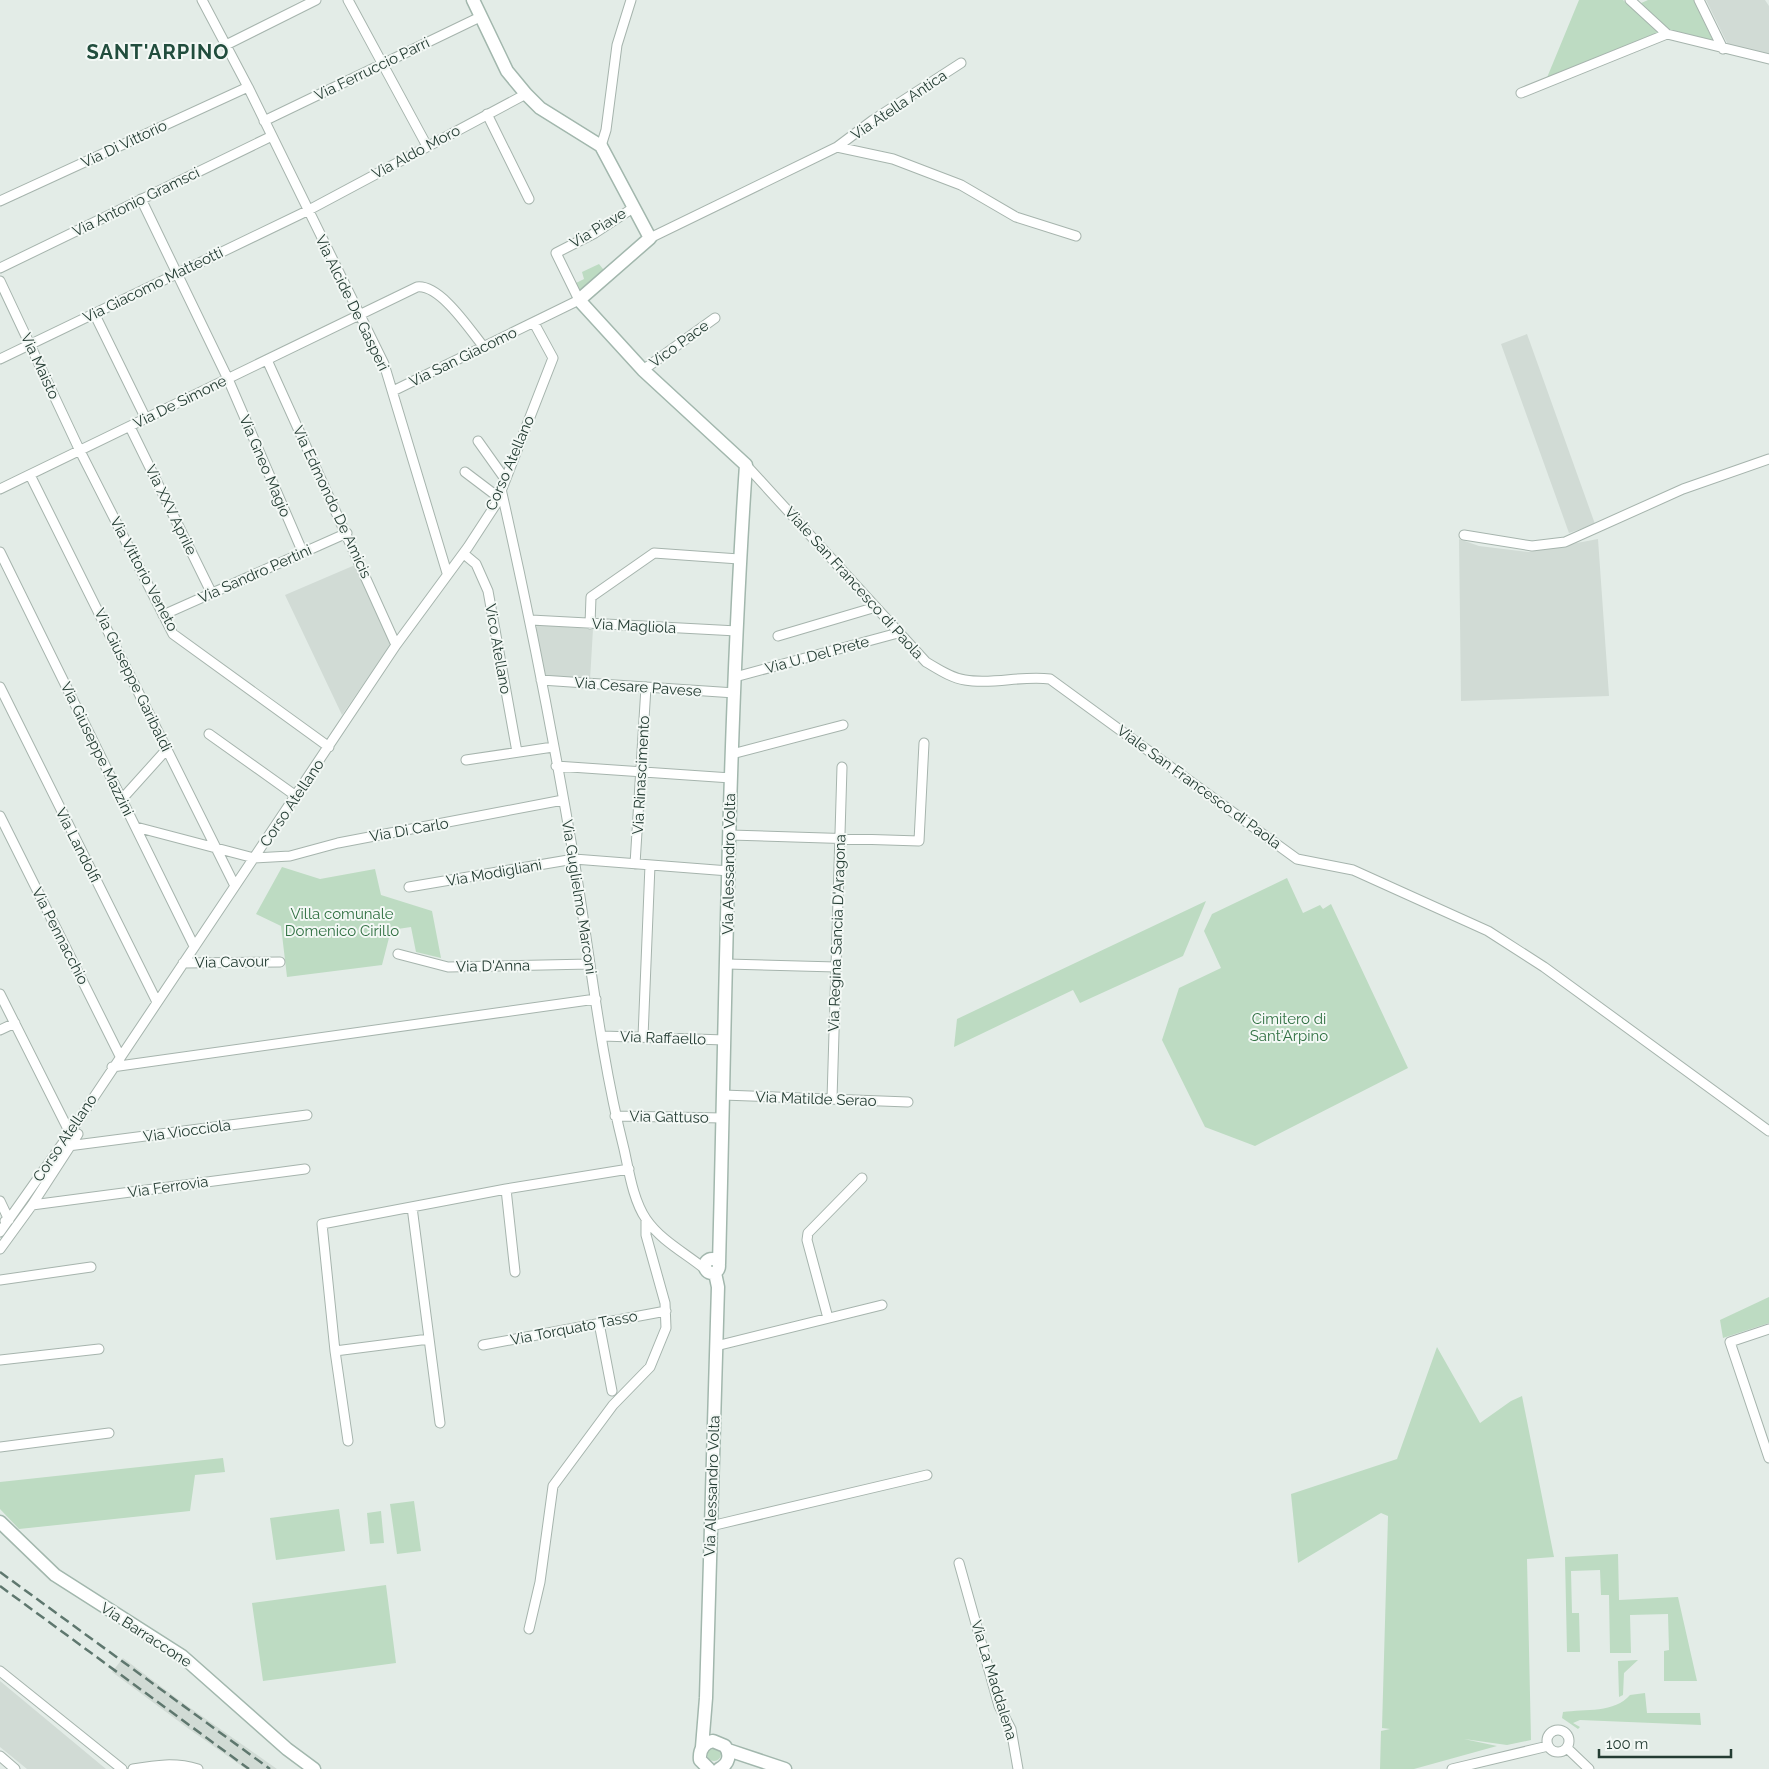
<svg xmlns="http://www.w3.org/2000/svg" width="1769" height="1769" viewBox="0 0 1769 1769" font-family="Raleway,sans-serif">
  <rect width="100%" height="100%" fill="#e3ece7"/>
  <path fill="#d1dbd5" d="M 1706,0 L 1765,0 L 1769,6 L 1769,56 L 1729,47 Z
    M 1527,334 L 1595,524 L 1569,533 L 1501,344 Z
    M 1459,539 L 1479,546 L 1529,552 L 1598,539 L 1609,696 L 1461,701 Z
    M 355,565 L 391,644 L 342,715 L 285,595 Z
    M 539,625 L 593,629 L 590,680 L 545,677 L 536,627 Z
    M 123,1658 L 179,1700 L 277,1769 L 246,1769 L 189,1729 L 112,1672 Z
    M 0,1681 L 106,1769 L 27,1769 L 0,1747 Z"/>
  <path fill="#bddbc2" d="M 1579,0 L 1623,0 L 1659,31 L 1654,37 L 1578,65 L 1546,80 Z
    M 1648,0 L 1694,0 L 1714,43 L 1674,34 L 1639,4 Z
    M 599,264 L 607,274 L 581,297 L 574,284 L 584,279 L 582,272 Z
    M 282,867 L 320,879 L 375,869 L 381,895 L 432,911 L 441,958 L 416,952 L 411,927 L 391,930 L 382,965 L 287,977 L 281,926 L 256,914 Z
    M 1287,878 L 1303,913 L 1320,905 L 1323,909 L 1331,904 L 1408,1068 L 1255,1146 L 1205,1127 L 1162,1040 L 1179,988 L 1221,968 L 1204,931 L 1212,914 Z
    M 1206,901 L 1183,956 L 1080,1003 L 1073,990 L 954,1047 L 957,1019 Z
    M 1769,1297 L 1769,1323 L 1723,1338 L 1720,1320 Z
    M 1437,1347 L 1480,1423 L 1511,1401 L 1522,1396 L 1554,1557 L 1527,1559 L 1531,1740 L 1507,1745 L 1464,1739 L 1497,1746 L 1414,1769 L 1380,1769 L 1381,1731 L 1390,1729 L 1382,1728 L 1388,1516 L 1381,1513 L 1298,1563 L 1291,1494 L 1397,1459 Z
    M 223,1458 L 225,1472 L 195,1475 L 190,1511 L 19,1529 L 0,1509 L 0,1482 Z
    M 414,1501 L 421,1551 L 397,1554 L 390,1504 Z
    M 339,1509 L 345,1551 L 276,1560 L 270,1518 Z
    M 381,1511 L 384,1543 L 370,1544 L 367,1513 Z
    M 1618,1554 L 1619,1600 L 1678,1597 L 1697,1681 L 1664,1681 L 1664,1651 L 1669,1650 L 1668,1614 L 1630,1615 L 1631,1653 L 1610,1653 L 1609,1595 L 1601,1595 L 1600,1570 L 1571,1571 L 1572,1613 L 1579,1613 L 1580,1652 L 1567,1652 L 1565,1557 Z
    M 386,1585 L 396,1663 L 263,1681 L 252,1603 Z
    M 1638,1660 L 1624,1673 L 1623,1695 L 1619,1697 L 1618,1661 Z
    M 1645,1693 L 1647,1713 L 1700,1713 L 1701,1725 L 1580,1720 L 1573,1723 L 1580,1727 L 1578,1729 L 1562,1718 L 1563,1712 C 1585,1709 1615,1713 1630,1695 Z
    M707 1754a7 7 0 1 1 14 0a7 7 0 1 1-14 0Z"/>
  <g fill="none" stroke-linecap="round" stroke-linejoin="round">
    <defs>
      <path id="street" d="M 202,0 L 248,87 L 384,364 L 447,573
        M 348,0 L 427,146
        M 1630,0 L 1667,34
        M 1699,0 L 1723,49
        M 226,45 L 316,0
        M 1521,93 L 1667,34 L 1769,59
        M 487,114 L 529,199
        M 264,121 L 480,17
        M 601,146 L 606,130 L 617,45 L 631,0
        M 837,147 L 893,159 L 961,185 L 1016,217 L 1076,236
        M 141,199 L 228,379 L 303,553
        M 0,201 L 248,87
        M 650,238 L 837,147 L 873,120 L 961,63
        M 0,268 L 272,136
        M 0,281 L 80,451 L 173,634 L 329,747
        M 94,313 L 146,419
        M 0,359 L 307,211 L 526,94
        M 267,360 L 396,645
        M 643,370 L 715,318
        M 393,391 L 579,300 L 556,253 L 595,233 L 633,208
        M 130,427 L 212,594
        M 478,441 L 505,479
        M 746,465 L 926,662 C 938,669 951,678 965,680 C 993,685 1022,675 1050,679 L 1297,859 L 1353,870 L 1488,931 L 1544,967 L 1769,1131
        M 465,472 L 498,497
        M 30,475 L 235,886
        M 0,489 L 417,287 C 440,284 470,330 483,346
        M 501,489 C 529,612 553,735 574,859 C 590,955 600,1054 624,1149 C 629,1171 633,1200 646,1219 C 661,1241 687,1254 706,1270
        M 1464,535 L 1532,546 L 1565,542 L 1683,489 L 1769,459
        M 0,552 L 194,946
        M 464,554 L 476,564 L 488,591 L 517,752
        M 163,615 L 347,533
        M 531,620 L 737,631
        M 590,624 L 591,597 L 654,553 L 739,559
        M 778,636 L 876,607
        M 735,677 L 898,633
        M 541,680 L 735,693
        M 0,687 L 157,1002
        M 209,734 L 296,796
        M 732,754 L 843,725
        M 466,760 L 553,747
        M 556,766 L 731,778
        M 122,799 L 167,749
        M 0,816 L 120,1056
        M 136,827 L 254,858 L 290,856 L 338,843 L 563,800
        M 730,835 L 919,841 L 924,743
        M 635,864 L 646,687
        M 409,887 L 574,859 L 729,871
        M 398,954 L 448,967 L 590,964
        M 183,963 L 280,962
        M 727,964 L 836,967
        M 0,994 L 70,1133 L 78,1134 L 32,1205 L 0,1249
        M 0,1030 L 15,1023
        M 602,1036 L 725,1040
        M 643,1037 L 650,865
        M 112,1067 L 596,999
        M 723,1095 L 908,1102
        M 832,1099 L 842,767
        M 615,1116 L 723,1118
        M 68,1146 L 307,1115
        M 506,1189 L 515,1272
        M 0,1201 L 9,1220 L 5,1221
        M 32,1205 L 305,1169
        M 412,1207 L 440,1423
        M 0,1232 L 70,1133 L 396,645 L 468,547 L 496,504 L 553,358 L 534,323
        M 0,1280 L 91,1267
        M 828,1318 L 807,1240 L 808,1233 L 862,1178
        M 599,1323 L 612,1391
        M 1769,1329 L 1730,1342 L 1769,1458
        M 483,1345 L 666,1311
        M 716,1346 L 882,1305
        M 335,1351 L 429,1339
        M 0,1360 L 99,1349
        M 348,1441 L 335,1351 L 322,1224 L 506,1189 L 629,1169
        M 0,1447 L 109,1433
        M 711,1526 L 927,1475
        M 959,1563 L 999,1706 L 1011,1729 L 1018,1769
        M 529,1629 L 540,1582 L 553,1486 L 613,1405 L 650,1367 L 666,1328 L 665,1303 L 646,1235 L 646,1219
        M 0,1671 L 122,1769
        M1547 1741a11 11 0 1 1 22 0a11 11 0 1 1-22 0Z
        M 1567,1748 L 1589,1769
        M 0,1756 L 15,1769
        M 133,1769 C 156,1765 175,1762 198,1769
        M 1452,1769 L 1548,1746"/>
      <path id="secondary" d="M 473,0 L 507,71 L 526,94 L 540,108 L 601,146 L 650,238 L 579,300 L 643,370 L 746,465 C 728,730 726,997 719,1264
        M705 1266a7 7 0 1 1 14 0a7 7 0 1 1-14 0Z
        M 0,1522 L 55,1575 L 182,1656 L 287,1749 L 314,1769
        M 702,1747 L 706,1698 L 718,1287 L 715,1273
        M 728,1750 L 785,1769
        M 709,1769 L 700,1760 C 699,1750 703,1743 713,1741 L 725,1746 C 731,1755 729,1764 719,1769"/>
    </defs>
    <use href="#street" stroke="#a6b4ad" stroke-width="11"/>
    <use href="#secondary" stroke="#a2b7ad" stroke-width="15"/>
    <use href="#street" stroke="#fff" stroke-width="9"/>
    <use href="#secondary" stroke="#fff" stroke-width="12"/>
    <path stroke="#5e776e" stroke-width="2.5" stroke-dasharray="10 5" stroke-linecap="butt" d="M 0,1572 L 270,1769
      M 0,1586 L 249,1769"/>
  </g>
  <g text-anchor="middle" stroke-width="4" stroke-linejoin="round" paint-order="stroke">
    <g font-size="15" fill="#243c33" stroke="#f3f8f5">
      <text transform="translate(372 69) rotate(-26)" y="5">Via Ferruccio Parri</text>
      <text transform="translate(899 105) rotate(-34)" y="5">Via Atella Antica</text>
      <text transform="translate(124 144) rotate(-25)" y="5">Via Di Vittorio</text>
      <text transform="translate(416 152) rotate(-28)" y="5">Via Aldo Moro</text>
      <text transform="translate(136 202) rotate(-26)" y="5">Via Antonio Gramsci</text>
      <text transform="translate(598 228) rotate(-31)" y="5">Via Piave</text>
      <text transform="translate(153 285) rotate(-26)" y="5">Via Giacomo Matteotti</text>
      <text transform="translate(352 303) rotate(64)" y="5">Via Alcide De Gasperi</text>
      <text transform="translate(679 344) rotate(-36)" y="5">Vico Pace</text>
      <text transform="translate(463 357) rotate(-26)" y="5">Via San Giacomo</text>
      <text transform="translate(40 366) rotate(65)" y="5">Via Maisto</text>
      <text transform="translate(180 402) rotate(-26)" y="5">Via De Simone</text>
      <text transform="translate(510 463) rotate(-67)" y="5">Corso Atellano</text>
      <text transform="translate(265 466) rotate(67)" y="5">Via Gneo Magio</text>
      <text transform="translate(332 502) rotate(65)" y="5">Via Edmondo De Amicis</text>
      <text transform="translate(171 510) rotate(64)" y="5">Via XXV Aprile</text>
      <text transform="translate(144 574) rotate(62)" y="5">Via Vittorio Veneto</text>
      <text transform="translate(255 574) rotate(-24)" y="5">Via Sandro Pertini</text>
      <text transform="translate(854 583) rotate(48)" y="5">Viale San Francesco di Paola</text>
      <text transform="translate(634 626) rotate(3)" y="5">Via Magliola</text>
      <text transform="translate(498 649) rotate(80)" y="5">Vico Atellano</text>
      <text transform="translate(817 655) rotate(-15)" y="5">Via U. Del Prete</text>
      <text transform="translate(133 680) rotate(64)" y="5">Via Giuseppe Garibaldi</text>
      <text transform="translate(638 687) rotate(4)" y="5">Via Cesare Pavese</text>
      <text transform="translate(97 749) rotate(64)" y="5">Via Giuseppe Mazzini</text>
      <text transform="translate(641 775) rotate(-87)" y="5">Via Rinascimento</text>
      <text transform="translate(1199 787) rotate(36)" y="5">Viale San Francesco di Paola</text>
      <text transform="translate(292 803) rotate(-56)" y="5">Corso Atellano</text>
      <text transform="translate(409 830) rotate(-10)" y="5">Via Di Carlo</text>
      <text transform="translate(78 845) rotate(63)" y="5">Via Landolfi</text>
      <text transform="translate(729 864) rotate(-89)" y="5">Via Alessandro Volta</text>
      <text transform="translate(494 873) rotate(-10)" y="5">Via Modigliani</text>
      <text transform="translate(579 897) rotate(81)" y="5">Via Guglielmo Marconi</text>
      <text transform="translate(837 933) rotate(-88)" y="5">Via Regina Sancia D'Aragona</text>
      <text transform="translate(60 936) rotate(63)" y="5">Via Pennacchio</text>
      <text transform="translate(232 962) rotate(-1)" y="5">Via Cavour</text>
      <text transform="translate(493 966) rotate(-1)" y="5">Via D'Anna</text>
      <text transform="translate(663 1038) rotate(2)" y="5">Via Raffaello</text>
      <text transform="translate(816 1099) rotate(2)" y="5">Via Matilde Serao</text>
      <text transform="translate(669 1117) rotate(1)" y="5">Via Gattuso</text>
      <text transform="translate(187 1131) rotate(-8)" y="5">Via Viocciola</text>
      <text transform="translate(65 1138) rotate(-56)" y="5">Corso Atellano</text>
      <text transform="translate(168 1187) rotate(-8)" y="5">Via Ferrovia</text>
      <text transform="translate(574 1328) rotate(-11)" y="5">Via Torquato Tasso</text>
      <text transform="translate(712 1486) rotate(-88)" y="5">Via Alessandro Volta</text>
      <text transform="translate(146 1635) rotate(33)" y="5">Via Barraccone</text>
      <text transform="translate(994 1680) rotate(73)" y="5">Via La Maddalena</text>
    </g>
    <g font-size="15" fill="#307042" stroke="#f3f8f5">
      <text x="342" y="919">Villa comunale<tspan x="342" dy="17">Domenico Cirillo</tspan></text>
      <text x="1289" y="1024">Cimitero di<tspan x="1289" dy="17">Sant'Arpino</tspan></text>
    </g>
    <g font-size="20" font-weight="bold" letter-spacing="1" fill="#214d3d" stroke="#f3f8f5">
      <text x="158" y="59">SANT'ARPINO</text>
    </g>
  </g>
  <path d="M1599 1749v8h132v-8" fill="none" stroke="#243c33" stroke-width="2.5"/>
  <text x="1606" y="1749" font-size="15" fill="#243c33" stroke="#f3f8f5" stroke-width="4" paint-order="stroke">100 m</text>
</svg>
